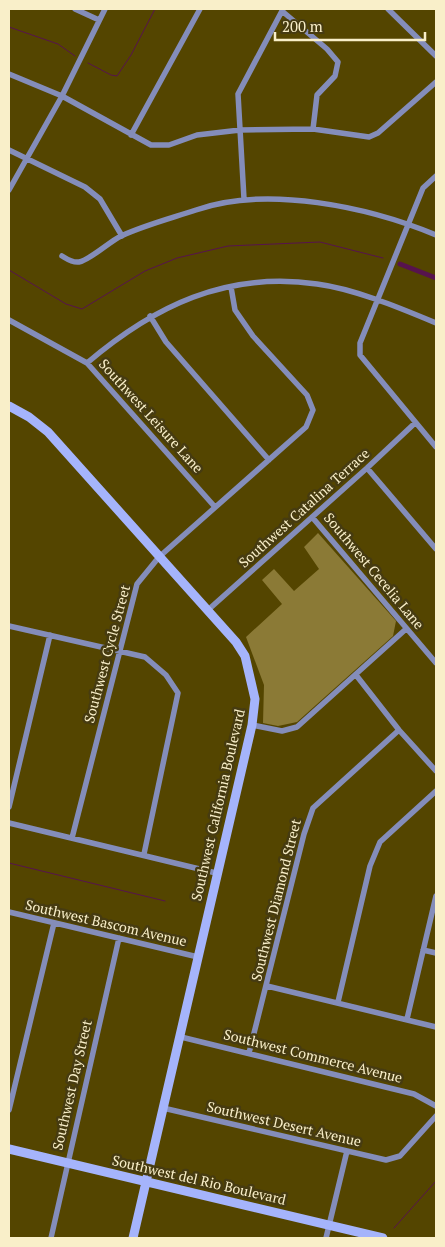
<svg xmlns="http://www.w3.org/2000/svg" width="445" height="1247" viewBox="0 0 445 1247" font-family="'PT Serif',serif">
  <rect width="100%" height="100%" fill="#544500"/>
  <path fill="#8b7a36" d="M 318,533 L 396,621 L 393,636 L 297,722 L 278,726 L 263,723 L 264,685 L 246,637 L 282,604 L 262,580 L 274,569 L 294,591 L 319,569 L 304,547 Z"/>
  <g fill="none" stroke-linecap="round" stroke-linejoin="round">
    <path stroke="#57134d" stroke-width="1" d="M 9,27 L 58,44 L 75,56
      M 88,63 L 111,75 L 117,76 L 131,55 L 155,9
      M 9,270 L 66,304 L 82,309 L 145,271 L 177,258 L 228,246 L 320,242 L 383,258
      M 9,863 L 165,901
      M 394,1228 L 436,1181"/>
    <path stroke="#57134d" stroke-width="5" d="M 400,264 L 436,278"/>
    <path stroke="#848dba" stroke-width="5.5" d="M 75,9 L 99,20
      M 388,9 L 436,56
      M 282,11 L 327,49 L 338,62 L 335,76 L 317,95 L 313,129
      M 9,74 L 62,96 L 151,145 L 169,145 L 197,135 L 240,130 L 313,129 L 369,137 L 378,133 L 436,82
      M 131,135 L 200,9
      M 9,150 L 85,187 L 100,199 L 122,236
      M 436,176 L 423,188 L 360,343 L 360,355 L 436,447
      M 9,190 L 62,96 L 105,9
      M 244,199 L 238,94 L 283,9
      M 62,256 C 67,259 72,263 79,262 C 90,260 109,242 121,236 C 145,225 172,218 196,210 C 267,185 369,207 436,235
      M 150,316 L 166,342 L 269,460
      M 9,320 L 87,363 L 215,507
      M 87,363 C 154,306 226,271 317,284 C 355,289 400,308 436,323
      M 367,468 L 436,549
      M 312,517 L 436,663
      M 208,610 L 367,468 L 415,423
      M 9,626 L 145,657 L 166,675 L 178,693 L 144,854
      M 356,675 L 399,730 L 436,771
      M 252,725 L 282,731 L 297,727 L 406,629
      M 9,807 L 50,635
      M 9,823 L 216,873
      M 72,838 L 137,584 L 159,557 L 306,427 L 313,410 L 307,395 L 253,336 L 235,310 L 231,287
      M 9,912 L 198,957
      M 423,950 L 436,953
      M 267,986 L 436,1027
      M 338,1002 L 370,866 L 380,842 L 436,791
      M 407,1019 L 436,896
      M 181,1037 L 414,1094 L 436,1106
      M 249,1053 L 304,834 L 313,808 L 399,730
      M 163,1108 L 386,1160 L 400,1156 L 436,1116
      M 9,1110 L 54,923
      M 51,1238 L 119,938
      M 326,1238 L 347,1151"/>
    <path stroke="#a5b4fb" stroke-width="9" d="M 9,406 L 29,417 L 48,432 L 236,642 L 245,656 L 255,699 L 252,725 L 133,1238
      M 9,1149 L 383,1238"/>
  </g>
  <g text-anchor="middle" stroke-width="5" stroke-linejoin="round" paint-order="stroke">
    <g font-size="14" fill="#f9efc9" stroke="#463b11">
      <text transform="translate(151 416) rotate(48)" y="5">Southwest Leisure Lane</text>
      <text transform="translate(304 508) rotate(-42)" y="5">Southwest Catalina Terrace</text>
      <text transform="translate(374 571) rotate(50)" y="5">Southwest Cecelia Lane</text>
      <text transform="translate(107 654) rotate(-75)" y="5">Southwest Cycle Street</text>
      <text transform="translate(218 805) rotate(-77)" y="5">Southwest California Boulevard</text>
      <text transform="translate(276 900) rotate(-76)" y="5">Southwest Diamond Street</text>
      <text transform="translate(106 923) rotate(13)" y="5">Southwest Bascom Avenue</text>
      <text transform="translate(313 1056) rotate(14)" y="5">Southwest Commerce Avenue</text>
      <text transform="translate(72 1085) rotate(-77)" y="5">Southwest Day Street</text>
      <text transform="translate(284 1124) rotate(13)" y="5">Southwest Desert Avenue</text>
      <text transform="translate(199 1180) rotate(13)" y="5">Southwest del Rio Boulevard</text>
    </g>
  </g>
  <rect width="445" height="1247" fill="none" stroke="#f9efc9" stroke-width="20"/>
  <path d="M275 32v8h150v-8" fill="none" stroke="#f9efc9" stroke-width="2.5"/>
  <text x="282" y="32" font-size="15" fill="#f9efc9" stroke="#463b11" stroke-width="4" paint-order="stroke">200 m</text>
</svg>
